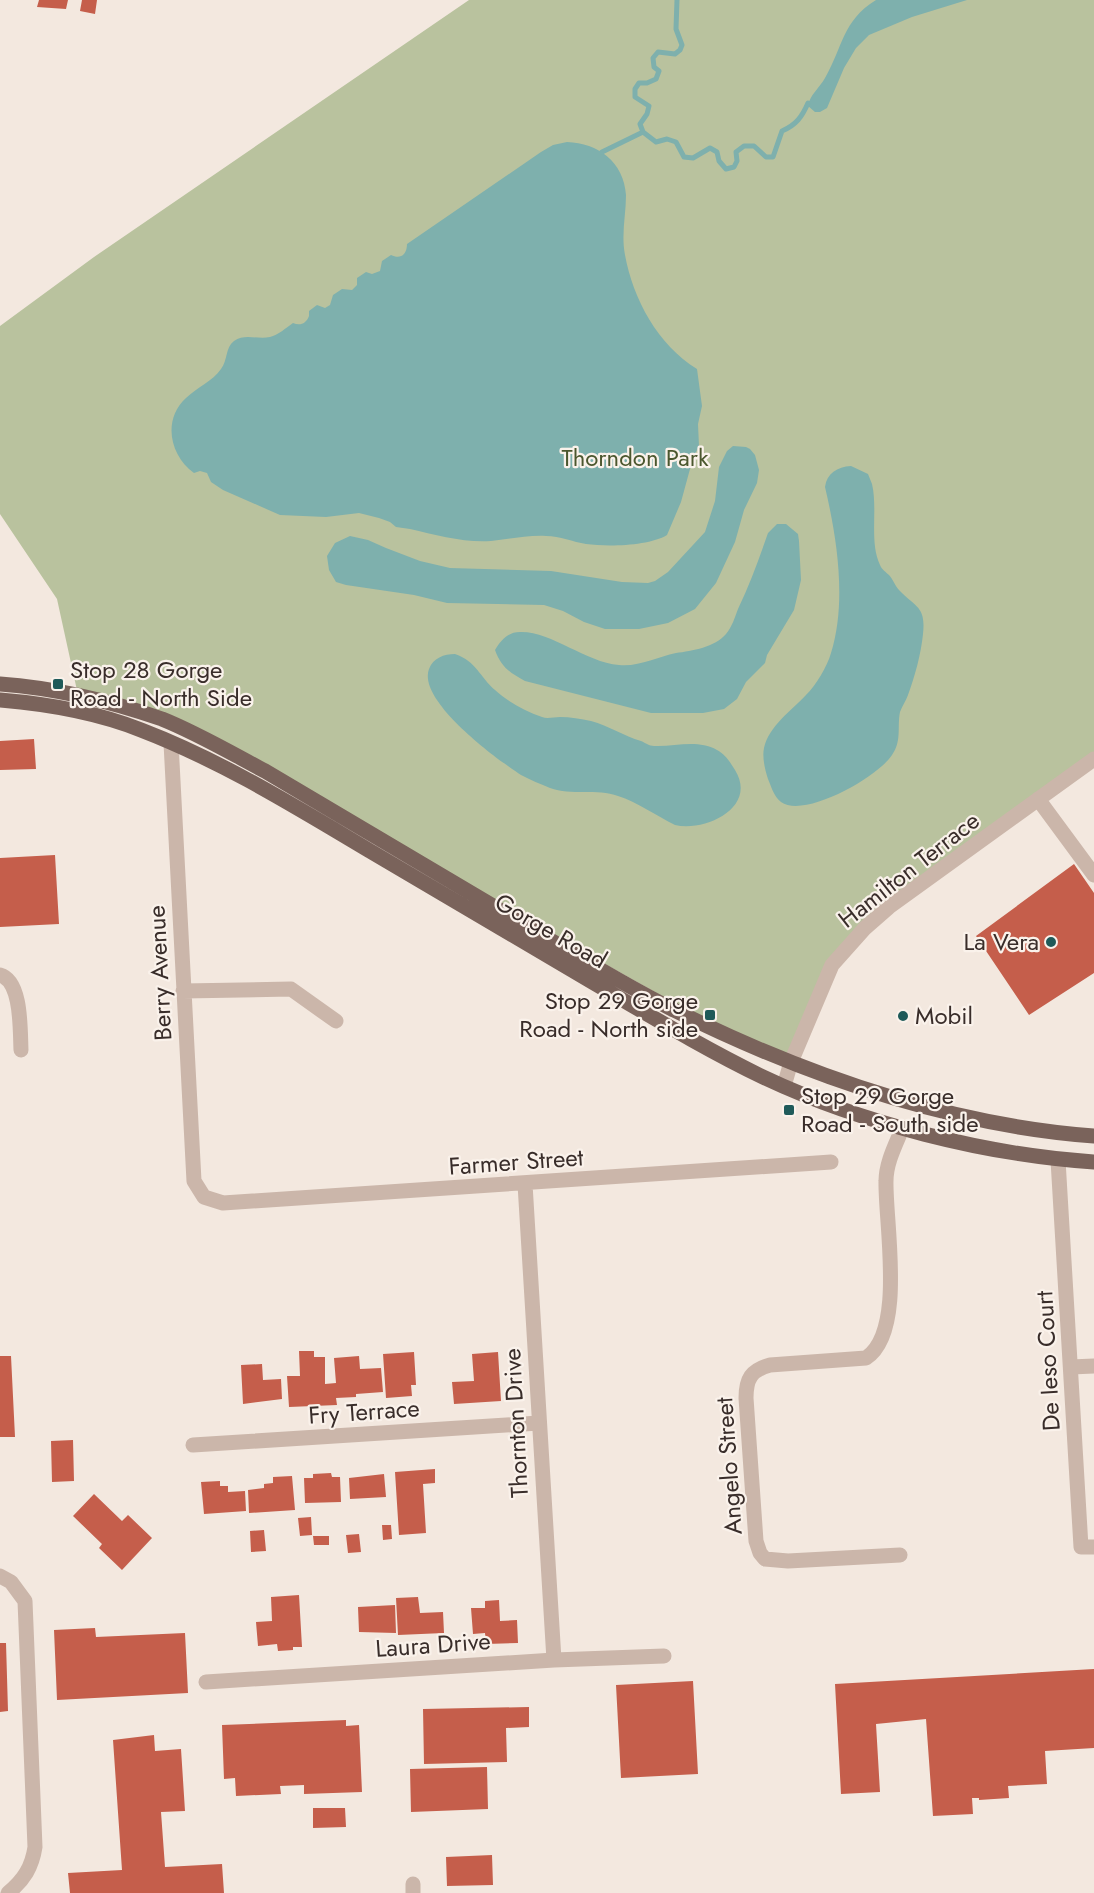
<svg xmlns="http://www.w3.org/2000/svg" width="1094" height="1893" viewBox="0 0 1094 1893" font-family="Jost,sans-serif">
  <rect width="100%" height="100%" fill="#f3e8df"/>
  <path fill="#b9c29e" d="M 469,0 L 1094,0 L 1094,759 L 850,944 L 791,1062 L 747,1044 L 217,745 L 78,695 L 57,599 L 0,514 L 0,326 L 94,257 Z"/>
  <path fill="#7eb0ad" d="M 876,0 L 967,0 L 912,17 L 869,35 L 856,48 L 844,68 L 827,108 L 820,112 L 815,112 L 808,106 C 809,96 820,87 825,78 C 843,47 842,21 876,0 Z
    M 567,142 C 598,143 624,162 626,195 C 626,215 621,234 625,255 C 633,299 658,345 697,369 L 702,406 L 698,424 L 699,446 L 693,458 L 681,502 L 667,535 C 649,546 608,547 586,544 C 573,542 560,536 546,536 C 528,535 510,539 491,541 C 465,543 436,535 410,529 L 396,527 L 390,522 L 379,518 L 359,513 L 326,517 L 280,515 L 223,490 L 211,482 L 207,473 L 200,471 L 194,473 C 170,456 162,420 186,398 C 196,388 213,381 221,369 C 228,360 225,348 234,341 C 245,333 258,340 270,337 C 278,335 286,328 293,323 C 300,326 306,324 309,316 L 309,311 L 317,305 L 325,308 L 330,305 L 333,295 L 342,289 L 352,290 L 357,285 L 357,278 L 366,272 L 372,274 L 380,271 L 382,261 L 391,255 C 401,260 407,254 407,244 L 541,152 L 553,145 Z
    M 733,446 L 746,447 L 750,449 L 755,455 L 759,470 L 757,483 L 744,510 L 735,542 L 716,583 L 695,609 L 668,623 L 639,629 L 605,629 L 584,622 L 563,611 L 544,605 L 447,603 L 414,595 L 346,585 L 336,582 L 329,570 L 327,556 L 335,543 L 350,536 L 368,540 L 386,548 L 420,561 L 450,568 L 551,571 L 622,582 L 648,583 L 655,581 L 668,572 L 705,532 L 715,501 L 719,467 L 727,451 Z
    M 851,466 L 868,474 L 872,484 C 878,509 869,542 880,565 C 882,570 886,572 889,575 C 893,579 895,586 899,590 C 916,608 926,606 923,634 C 921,654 915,676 908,695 C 906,701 902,706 900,712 C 897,727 902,741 892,755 C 879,776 805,819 781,802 C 774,797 771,786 768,779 C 765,770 762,757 764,748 C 769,726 791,711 806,695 C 816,685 827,667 831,653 C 847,602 837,538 825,487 C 827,473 837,467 851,466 Z
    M 777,524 L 786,524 L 798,534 L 799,541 L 801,580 L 794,610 L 767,655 L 765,663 L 746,682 L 737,699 L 724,709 L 703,713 L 651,713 L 525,681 C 510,673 501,667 495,650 C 501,640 508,632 520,632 C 551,631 585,662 619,665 C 639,667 657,657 676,653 C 692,651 715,647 726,634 C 732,627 735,617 738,609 C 750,584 759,559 768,533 Z
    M 455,654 C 477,662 479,676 495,690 C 508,702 525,711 542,717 C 547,719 554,717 560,717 C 570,717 581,719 591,721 C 609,726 624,736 641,741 C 646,743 649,746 654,746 C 675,747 697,739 717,750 C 725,754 730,762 735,770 C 758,807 706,832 675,825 C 657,816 637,802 618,796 C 597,788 571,796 550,788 C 541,784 530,780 521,775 C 498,760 417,701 429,669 C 433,658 444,654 455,654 Z"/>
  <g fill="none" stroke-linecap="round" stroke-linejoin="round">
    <path stroke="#7eb0ad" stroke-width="5" d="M 643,132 L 640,124 L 647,114 L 649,106 L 635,97 L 635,89 L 639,83 L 647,83 L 656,79 L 659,71 L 654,67 L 653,58 L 658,52 L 675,54 L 680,50 L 682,45 L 676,29 L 677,0
      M 602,152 L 643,132 L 656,142 L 667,139 L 676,142 L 684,157 L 693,158 L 710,148 L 717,152 L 719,161 L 726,169 L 734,167 L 737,161 L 736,152 L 744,146 L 754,146 L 766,157 L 773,157 L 782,131 C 796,125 802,117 808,103"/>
  </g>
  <path fill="#c55e4b" d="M 39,0 L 68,0 L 66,9 L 37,7 Z
    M 82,0 L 97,0 L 95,14 L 80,11 Z
    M 34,739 L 36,769 L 0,770 L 0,741 Z
    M 55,855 L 59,924 L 0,927 L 0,858 Z
    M 1074,864 L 1094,893 L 1094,973 L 1029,1015 L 976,936 Z
    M 299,1351 L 314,1351 L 314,1357 L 325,1357 L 325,1384 L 336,1383 L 334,1358 L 359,1356 L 360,1369 L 381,1368 L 383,1392 L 356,1394 L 356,1397 L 336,1398 L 337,1405 L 289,1407 L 287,1376 L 300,1376 Z
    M 414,1352 L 416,1385 L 411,1385 L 412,1396 L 386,1398 L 383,1354 Z
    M 498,1352 L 501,1401 L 454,1404 L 452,1382 L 474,1381 L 472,1354 Z
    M 0,1356 L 11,1356 L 15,1437 L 0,1437 Z
    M 262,1364 L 263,1380 L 281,1379 L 282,1399 L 243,1404 L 241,1365 Z
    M 73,1440 L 74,1481 L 52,1482 L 51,1441 Z
    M 435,1469 L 435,1483 L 423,1484 L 426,1533 L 399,1535 L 395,1472 Z
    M 331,1473 L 332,1477 L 340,1477 L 341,1502 L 305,1503 L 304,1478 L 313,1478 L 313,1474 Z
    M 384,1474 L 386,1497 L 350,1499 L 349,1478 Z
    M 292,1476 L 295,1510 L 249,1513 L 248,1490 L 264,1488 L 264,1484 L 273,1483 L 273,1477 Z
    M 220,1481 L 220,1486 L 228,1486 L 228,1492 L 245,1491 L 246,1511 L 204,1514 L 201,1482 Z
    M 94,1494 L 122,1521 L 128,1515 L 152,1538 L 122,1570 L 99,1548 L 102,1544 L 73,1516 Z
    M 311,1517 L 312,1535 L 300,1536 L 298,1518 Z
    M 382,1525 L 391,1525 L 392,1539 L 383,1540 Z
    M 264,1530 L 266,1551 L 251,1552 L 250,1531 Z
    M 359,1534 L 361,1552 L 348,1553 L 346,1535 Z
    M 313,1536 L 329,1536 L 329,1545 L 314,1545 Z
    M 299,1595 L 302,1647 L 293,1647 L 293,1650 L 278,1651 L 277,1644 L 258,1646 L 256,1622 L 272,1621 L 271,1597 Z
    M 418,1597 L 420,1613 L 443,1612 L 444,1633 L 398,1635 L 396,1598 Z
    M 499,1600 L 500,1621 L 517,1620 L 518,1643 L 486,1644 L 485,1633 L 473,1634 L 471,1608 L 485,1608 L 485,1601 Z
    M 395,1605 L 396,1633 L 359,1632 L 358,1607 Z
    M 95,1628 L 96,1637 L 185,1633 L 188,1693 L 57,1700 L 54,1630 Z
    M 0,1643 L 6,1643 L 8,1711 L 0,1712 Z
    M 1094,1669 L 1094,1748 L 1045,1751 L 1047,1784 L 1008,1786 L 1009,1798 L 979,1800 L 979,1798 L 972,1798 L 973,1814 L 933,1816 L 926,1719 L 876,1724 L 880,1792 L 841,1794 L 835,1684 Z
    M 693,1681 L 698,1774 L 621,1778 L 616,1685 Z
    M 529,1707 L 529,1727 L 506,1728 L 507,1762 L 424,1764 L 423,1709 Z
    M 346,1720 L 346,1726 L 359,1725 L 362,1792 L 304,1794 L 304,1785 L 280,1786 L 281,1794 L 236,1796 L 235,1778 L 224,1779 L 222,1725 Z
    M 154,1735 L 155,1751 L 181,1749 L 185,1811 L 161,1812 L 165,1867 L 222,1864 L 224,1893 L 70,1893 L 68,1873 L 122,1870 L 113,1740 Z
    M 487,1767 L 488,1809 L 411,1812 L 410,1769 Z
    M 313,1808 L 345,1808 L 346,1827 L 313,1828 Z
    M 492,1855 L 493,1885 L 447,1886 L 446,1857 Z"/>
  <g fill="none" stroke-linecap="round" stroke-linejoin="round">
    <path stroke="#cbb6aa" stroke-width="15" d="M 171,743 L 194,1181 L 204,1197 L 223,1203 L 831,1162
      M 1038,799 L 1094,875
      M 0,975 C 22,981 20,1030 21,1050
      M 183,991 L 291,989 L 336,1021
      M 784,1086 L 791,1062 L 832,965 L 865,928 L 889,907 L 1094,759
      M 1058,1160 L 1081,1547 L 1094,1547
      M 525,1184 L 554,1660
      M 1071,1367 L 1094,1366
      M 193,1445 L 539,1423
      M 900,1555 L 788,1561 L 765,1559 L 760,1553 L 756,1541 L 746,1398 C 746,1379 751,1370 770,1365 L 866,1358 C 906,1332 885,1223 886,1181 C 886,1163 895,1146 902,1129
      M 0,1576 L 11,1582 L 25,1601 L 35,1847 C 32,1867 24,1880 8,1893
      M 206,1682 L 554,1660 L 664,1656
      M 413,1884 L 413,1893"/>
    <path stroke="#7a635b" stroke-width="15" d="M 0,684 C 55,688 110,701 162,719 C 197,733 231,753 265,771 C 343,817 420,863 498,909 C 555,942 611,978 670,1008 C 802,1074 945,1125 1094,1136
      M 0,700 C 48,704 96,712 141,730 C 222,761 296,807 370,851 C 445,895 520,939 594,983 C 649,1015 705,1049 763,1077 C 860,1123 986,1155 1094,1162"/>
  </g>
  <g fill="#1f5a59" stroke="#faf2eb" stroke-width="2">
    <rect x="52" y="678" width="12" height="12" rx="3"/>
    <circle cx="1051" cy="942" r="6"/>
    <rect x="704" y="1009" width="12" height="12" rx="3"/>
    <circle cx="903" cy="1016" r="6"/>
    <rect x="783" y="1104" width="12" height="12" rx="3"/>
  </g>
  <g text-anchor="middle" stroke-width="4.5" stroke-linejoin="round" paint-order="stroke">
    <g font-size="24" fill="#4b572e" stroke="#faf2eb">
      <text x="635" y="466">Thorndon Park</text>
    </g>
    <g font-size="24" fill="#392d2a" stroke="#faf2eb" text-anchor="start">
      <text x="70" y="678">Stop 28 Gorge<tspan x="70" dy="28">Road - North Side</tspan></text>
      <text x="1039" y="950" text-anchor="end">La Vera</text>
      <text x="698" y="1009" text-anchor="end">Stop 29 Gorge<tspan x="698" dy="28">Road - North side</tspan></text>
      <text x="915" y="1024">Mobil</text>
      <text x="801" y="1104">Stop 29 Gorge<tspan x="801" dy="28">Road - South side</tspan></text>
    </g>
    <g font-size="24" fill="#392d2a" stroke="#faf2eb">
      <text transform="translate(909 870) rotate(-38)" y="8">Hamilton Terrace</text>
      <text transform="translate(551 931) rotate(30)" y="8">Gorge Road</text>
      <text transform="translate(160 973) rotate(-93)" y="8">Berry Avenue</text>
      <text transform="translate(516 1162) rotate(-4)" y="8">Farmer Street</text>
      <text transform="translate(1048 1361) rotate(-93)" y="8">De Ieso Court</text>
      <text transform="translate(364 1412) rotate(-4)" y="8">Fry Terrace</text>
      <text transform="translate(516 1423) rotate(-93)" y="8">Thornton Drive</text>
      <text transform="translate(729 1466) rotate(-94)" y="8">Angelo Street</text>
      <text transform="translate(433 1645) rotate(-4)" y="8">Laura Drive</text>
    </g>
  </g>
</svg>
